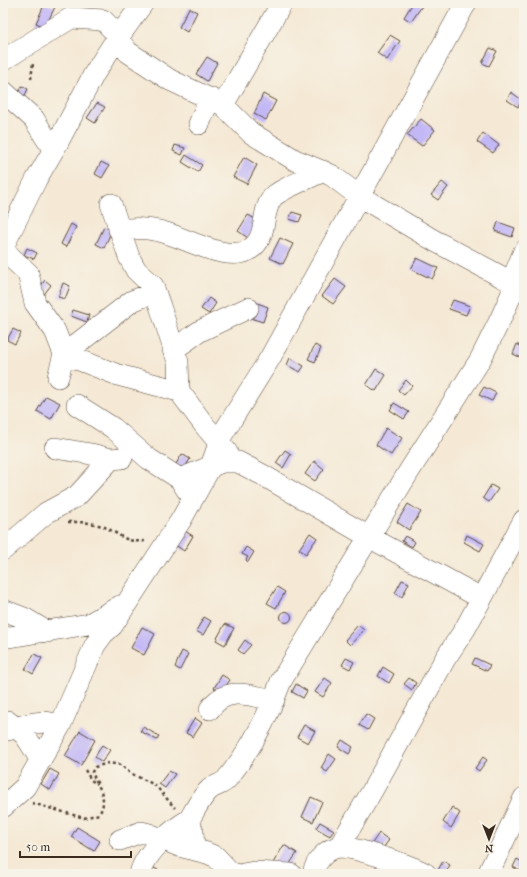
<svg xmlns="http://www.w3.org/2000/svg" width="527" height="877" viewBox="0 0 527 877" font-family="'IM FELL French Canon',serif">
  <rect width="100%" height="100%" fill="#f7f3e8"/>
  <filter id="ink" filterUnits="userSpaceOnUse"><feTurbulence type="fractalNoise" baseFrequency=".025" numOctaves="2"/><feDisplacementMap in="SourceGraphic" scale="8" xChannelSelector="R" yChannelSelector="G"/><feConvolveMatrix kernelMatrix="1 2 1 2 8 2 1 2 1" color-interpolation-filters="sRGB"/></filter>
  <filter id="wash" filterUnits="userSpaceOnUse"><feTurbulence type="fractalNoise" baseFrequency=".012" numOctaves="4" result="noise"/><feDisplacementMap in="SourceGraphic" scale="16" xChannelSelector="R" yChannelSelector="G"/><feGaussianBlur stdDeviation="0.9" result="paint"/><feColorMatrix in="noise" values="0 0 0 0 0 0 0 0 0 0 0 0 0 0 0 0 0 1.4 0 .05"/><feComposite in="paint" operator="in"/></filter>
  <g filter="url(#wash)">
    <rect width="100%" height="100%" fill="#f5e9d5"/>
    <g id="blocks">
      <path fill="#c3b8f6" d="M 45,3 L 55,7 L 45,27 L 36,23 Z
        M 413,3 L 418,3 L 422,6 L 411,22 L 404,17 Z
        M 189,8 L 197,12 L 187,32 L 179,27 Z
        M 390,35 L 400,41 L 387,60 L 377,53 Z
        M 490,48 L 497,51 L 489,66 L 482,63 Z
        M 207,57 L 217,63 L 207,81 L 196,74 Z
        M 22,86 L 28,89 L 21,103 L 15,100 Z
        M 511,92 L 522,100 L 518,107 L 507,100 Z
        M 263,94 L 276,101 L 266,120 L 254,114 Z
        M 97,103 L 105,107 L 95,123 L 87,118 Z
        M 421,119 L 435,130 L 422,146 L 407,135 Z
        M 483,133 L 499,145 L 493,153 L 477,142 Z
        M 175,145 L 185,148 L 182,155 L 173,151 Z
        M 186,155 L 202,165 L 198,172 L 182,162 Z
        M 244,157 L 257,165 L 247,184 L 233,177 Z
        M 101,162 L 109,166 L 102,178 L 95,174 Z
        M 442,182 L 448,187 L 438,200 L 431,195 Z
        M 292,212 L 302,215 L 299,222 L 289,219 Z
        M 248,215 L 259,221 L 248,238 L 238,231 Z
        M 498,222 L 515,228 L 512,237 L 495,231 Z
        M 71,224 L 76,227 L 66,247 L 61,244 Z
        M 104,227 L 112,230 L 104,248 L 96,244 Z
        M 280,238 L 293,244 L 283,264 L 270,258 Z
        M 27,248 L 37,253 L 34,259 L 24,255 Z
        M 417,258 L 438,268 L 432,279 L 411,269 Z
        M 335,279 L 346,287 L 333,304 L 322,296 Z
        M 45,280 L 51,285 L 42,297 L 36,293 Z
        M 63,283 L 70,286 L 65,299 L 58,297 Z
        M 209,298 L 216,303 L 209,314 L 201,309 Z
        M 453,300 L 470,306 L 466,315 L 449,309 Z
        M 255,302 L 268,307 L 263,322 L 250,318 Z
        M 73,310 L 89,315 L 87,322 L 71,316 Z
        M 13,329 L 21,333 L 15,344 L 7,340 Z
        M 517,344 L 524,348 L 524,359 L 513,354 Z
        M 315,345 L 321,348 L 315,362 L 308,359 Z
        M 290,358 L 304,366 L 300,372 L 287,365 Z
        M 376,369 L 386,375 L 376,391 L 366,385 Z
        M 406,380 L 412,386 L 404,395 L 398,390 Z
        M 484,387 L 496,393 L 492,401 L 479,395 Z
        M 46,396 L 60,403 L 51,419 L 37,411 Z
        M 394,403 L 409,412 L 404,419 L 390,410 Z
        M 386,428 L 402,438 L 391,455 L 376,445 Z
        M 285,450 L 291,454 L 283,468 L 276,463 Z
        M 182,454 L 190,459 L 181,474 L 173,469 Z
        M 314,461 L 324,469 L 315,481 L 305,474 Z
        M 491,485 L 498,489 L 489,502 L 483,498 Z
        M 408,504 L 421,512 L 409,530 L 397,522 Z
        M 183,530 L 193,536 L 184,551 L 174,544 Z
        M 310,533 L 317,538 L 306,554 L 299,549 Z
        M 467,535 L 484,544 L 480,551 L 464,542 Z
        M 405,536 L 415,542 L 412,547 L 402,541 Z
        M 246,547 L 254,552 L 248,562 L 246,560 L 248,557 L 242,554 Z
        M 402,580 L 409,583 L 402,597 L 395,593 Z
        M 277,587 L 285,592 L 276,608 L 267,603 Z
        M280.5 617a5.5 5.5 0 1 1 11 0a5.5 5.5 0 1 1-11 0Z
        M 204,617 L 211,621 L 203,635 L 196,631 Z
        M 225,624 L 234,628 L 225,645 L 216,640 Z
        M 358,625 L 364,630 L 350,645 L 345,640 Z
        M 142,627 L 155,634 L 144,655 L 131,648 Z
        M 245,640 L 251,645 L 243,654 L 238,650 Z
        M 182,651 L 188,654 L 180,670 L 175,667 Z
        M 34,654 L 42,658 L 33,674 L 25,669 Z
        M 346,658 L 354,662 L 350,669 L 342,665 Z
        M 475,658 L 490,665 L 487,671 L 472,664 Z
        M 383,667 L 394,674 L 389,683 L 378,676 Z
        M 222,675 L 230,680 L 221,693 L 214,688 Z
        M 325,678 L 332,683 L 323,697 L 315,692 Z
        M 409,678 L 416,683 L 412,690 L 404,684 Z
        M 296,684 L 307,691 L 303,698 L 292,692 Z
        M 366,714 L 374,719 L 368,730 L 359,725 Z
        M 195,718 L 202,723 L 193,737 L 186,733 Z
        M 304,725 L 315,731 L 308,743 L 297,737 Z
        M 143,727 L 159,736 L 157,740 L 140,731 Z
        M 80,731 L 95,740 L 81,765 L 65,756 Z
        M 342,740 L 353,747 L 349,754 L 338,747 Z
        M 102,745 L 110,750 L 102,762 L 95,757 Z
        M 329,754 L 336,759 L 327,772 L 321,768 Z
        M 483,757 L 487,760 L 479,771 L 475,768 Z
        M 50,769 L 59,774 L 50,790 L 41,784 Z
        M 169,771 L 175,774 L 165,788 L 159,784 Z
        M 311,797 L 322,802 L 313,822 L 302,817 Z
        M 452,807 L 460,813 L 451,828 L 443,822 Z
        M 320,822 L 334,830 L 330,836 L 316,828 Z
        M 77,827 L 100,841 L 94,851 L 71,837 Z
        M 379,833 L 389,840 L 380,852 L 371,845 Z
        M 284,845 L 297,853 L 285,871 L 273,863 Z
        M 517,859 L 524,863 L 524,873 L 513,867 Z
        M 443,861 L 450,865 L 445,874 L 436,874 Z
        M 148,865 L 160,871 L 158,874 L 143,874 Z"/>
    </g>
  </g>
  <g filter="url(#ink)">
    <use href="#blocks" fill-opacity="0" stroke="#574739" stroke-width="1"/>
    <g fill="none" stroke-linecap="round" stroke-linejoin="round">
      <defs>
        <path id="minor" d="M 3,60 L 71,18 L 103,20 L 115,32 L 121,43 L 128,52 L 170,80 L 223,105 L 251,133 L 295,160 L 331,175 L 359,196 L 435,241 L 502,277 L 524,288
          M 3,91 L 34,119 L 47,140 L 57,144
          M 223,105 L 282,3
          M 199,124 L 210,98
          M 111,204 L 129,257 L 136,270 L 153,286 L 160,306 L 178,362 L 179,391 L 205,426 L 227,452
          M 119,230 C 132,228 146,228 159,231 C 183,236 226,263 249,250 C 269,238 260,214 272,198 C 278,190 312,177 323,171
          M 3,247 L 36,180 L 57,144 L 94,74 L 112,46 L 143,3
          M 3,250 L 28,273 L 35,303 L 55,331 L 64,354 L 132,301 L 145,296 L 156,295
          M 173,350 L 200,331 L 248,308
          M 58,377 L 64,354 L 118,375 L 179,391
          M 77,405 L 113,428 L 149,459 L 180,479 L 187,490
          M 55,448 L 91,454 L 111,459 L 122,458
          M 180,479 L 222,462 L 238,462 L 261,474 L 369,537 L 481,598
          M 3,550 L 46,513 L 77,496 L 111,459
          M 3,610 L 24,618 L 47,632
          M 3,638 L 89,624 L 120,606
          M 210,709 C 226,685 251,696 274,700
          M 7,721 L 25,735 L 40,759
          M 3,731 C 23,727 41,717 60,726
          M 3,807 L 25,787 L 60,726 L 95,645 L 103,634 L 112,626 L 181,520 L 211,466 L 222,435 L 270,358 L 466,3
          M 120,840 L 141,832 L 149,834 L 179,846 L 207,853 L 216,857 L 230,872 L 235,874
          M 339,847 L 372,791 L 445,659 L 465,629 L 524,520
          M 194,849 L 193,832 L 189,820 C 195,810 201,797 210,789 C 215,785 221,785 226,780 C 251,750 268,717 281,681 L 408,473 L 480,360 L 500,320 L 516,284 L 516,271 L 524,251
          M 140,874 C 144,854 172,829 189,820
          M 243,874 L 254,872 L 291,874
          M 313,874 C 315,862 326,848 340,847 C 354,847 413,866 426,874
          M 488,874 L 524,798"/>
      </defs>
      <use href="#minor" stroke="#574739" stroke-width="22"/>
      <path stroke="#574739" stroke-width="2.5" stroke-dasharray="3 3" stroke-linecap="butt" d="M 31,79 L 33,63
        M 68,522 C 80,522 90,522 102,526 C 122,534 122,543 146,541
        M 85,770 L 91,780 L 97,784
        M 32,803 L 84,818 L 99,814 C 109,799 98,787 92,772 L 95,767 L 108,763 L 121,765 L 130,773 L 155,785 L 175,808"/>
      <use href="#minor" stroke="#fff" stroke-width="21"/>
    </g>
  </g>
  <rect width="527" height="877" fill="none" stroke="#f7f3e8" stroke-width="16"/>
  <g transform="translate(489 839) rotate(180)" stroke="#f7f3e8" stroke-width="3" paint-order="stroke">
  <path d="M0-3L7 15L0 10L-7 15Z" fill="#3b2a1e"/>
  <text y="-6" font-size="11" font-weight="bold" text-anchor="middle" fill="#3b2a1e">N</text>
  </g>
  <path d="M20 851v6h111v-6" fill="none" stroke="#3b2a1e" stroke-width="2"/>
  <text x="26" y="851" font-size="12" fill="#3b2a1e" stroke="#f7f3e8" stroke-width="3" paint-order="stroke">50 m</text>
</svg>
